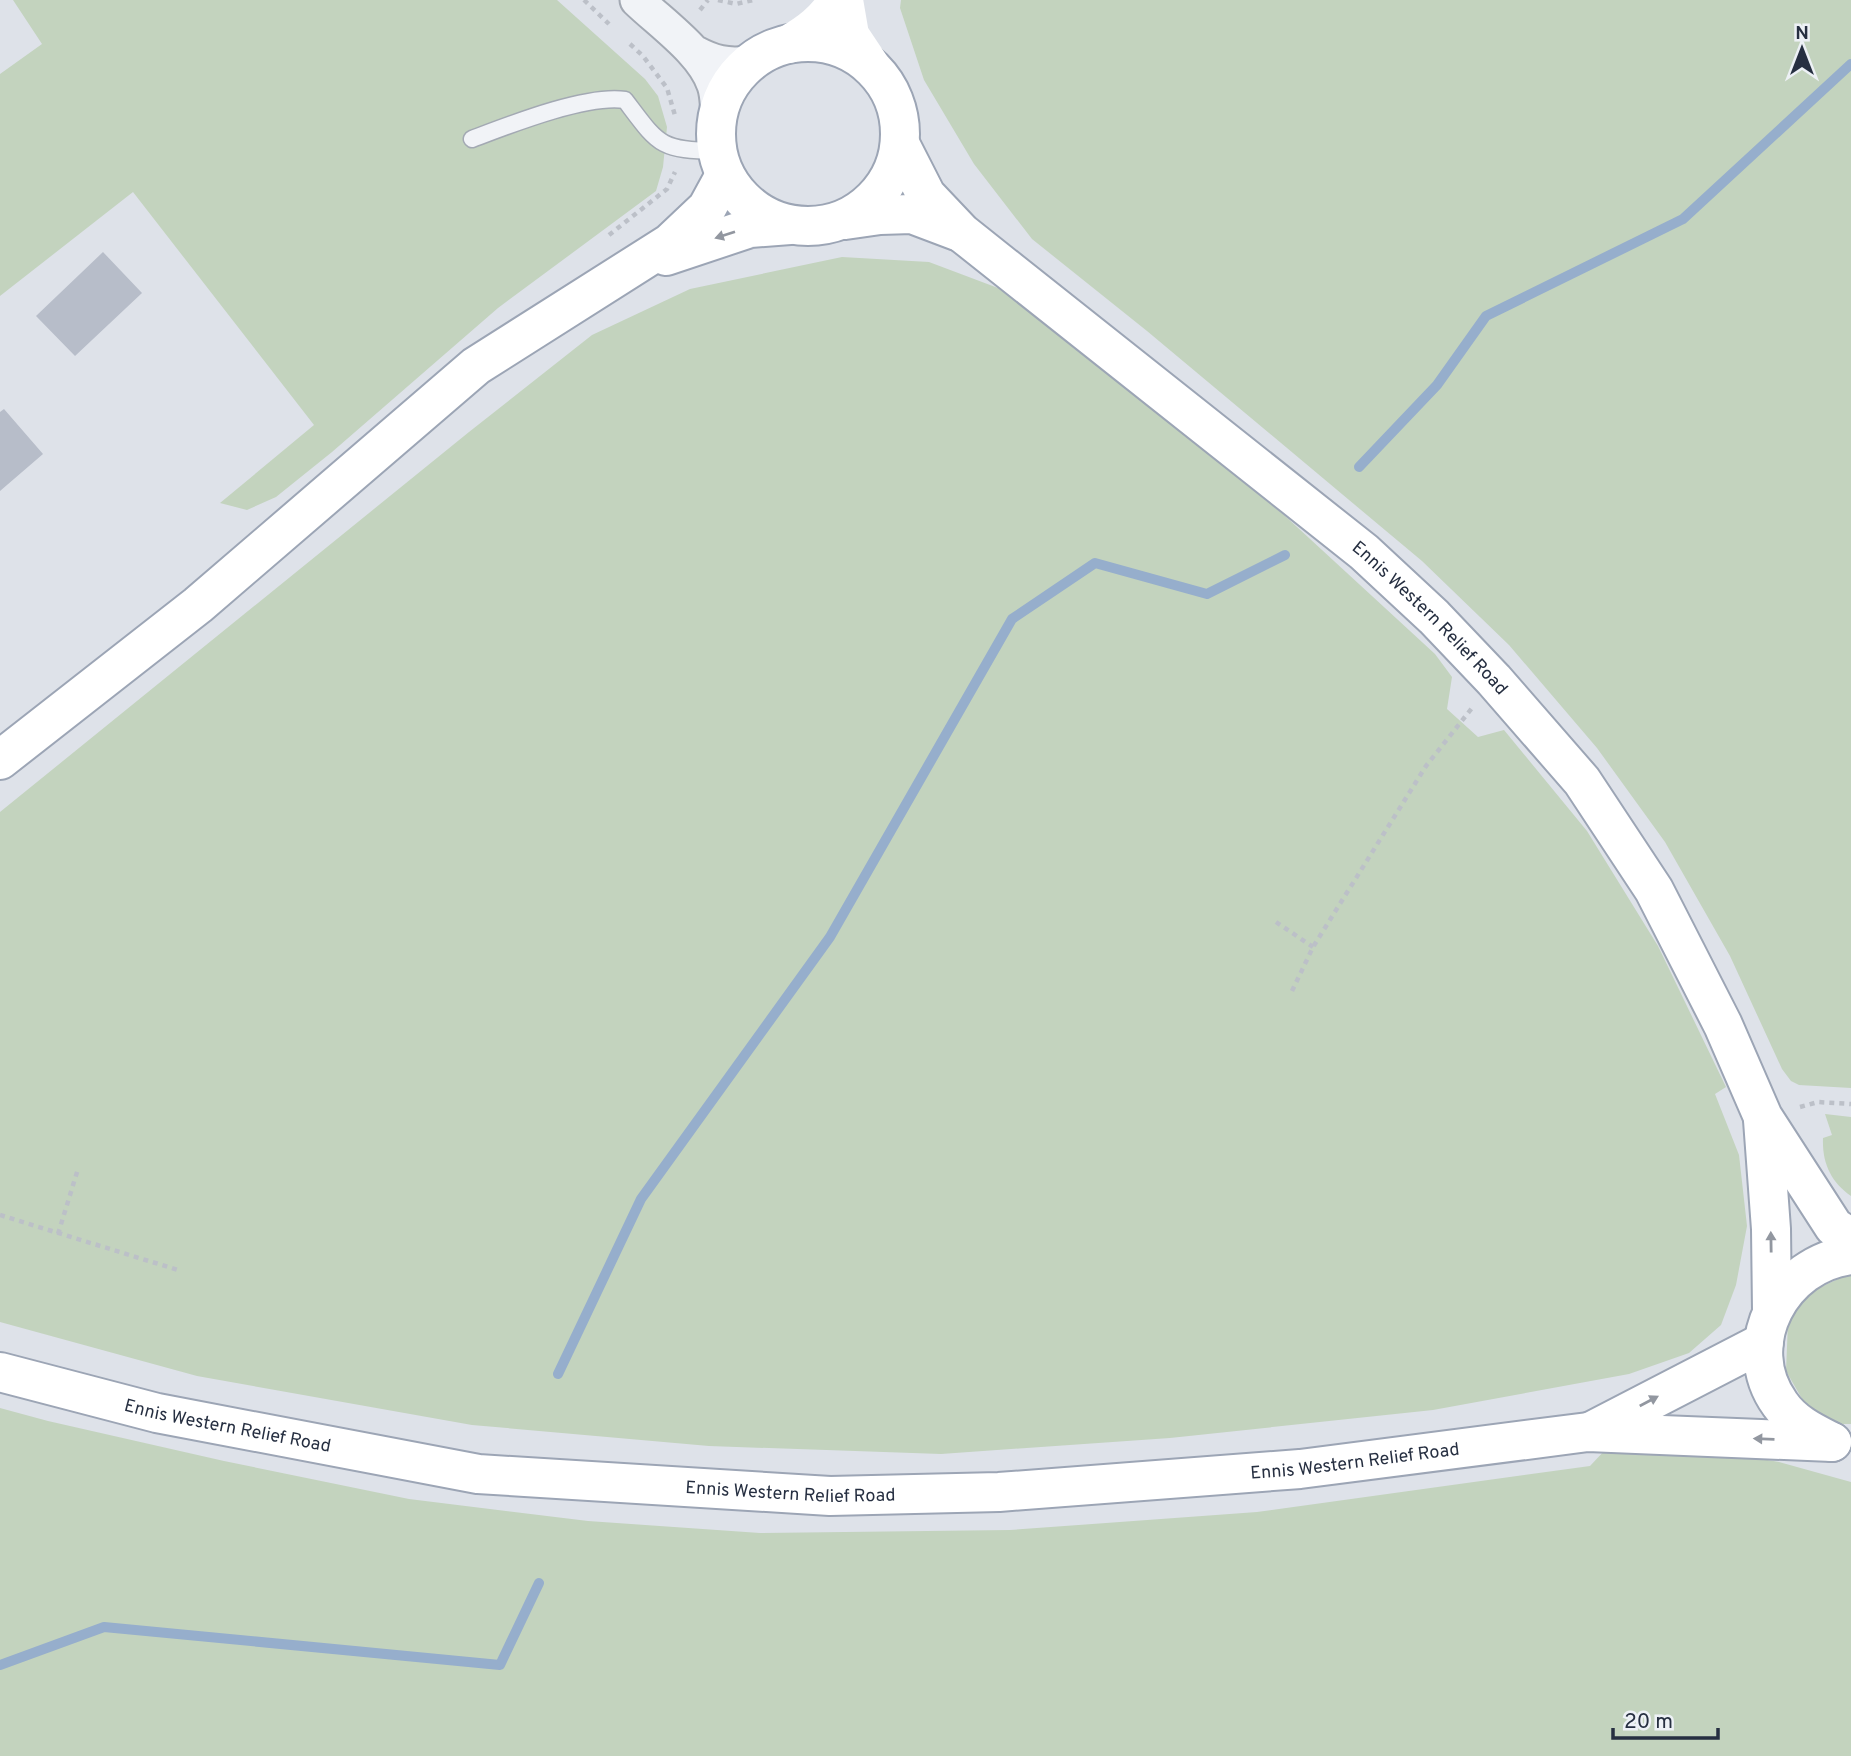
<svg xmlns="http://www.w3.org/2000/svg" width="1851" height="1756" viewBox="0 0 1851 1756" font-family="Overpass,sans-serif">
  <rect width="100%" height="100%" fill="#dee2e9"/>
  <path fill="#c3d3be" d="M 13,0 L 557,0 L 645,79 L 658,96 L 667,127 L 663,167 L 656,191 L 498,308 L 332,452 L 276,497 L 247,510 L 220,503 L 314,425 L 133,192 L 0,296 L 0,74 L 42,44 Z
    M 901,0 L 1851,0 L 1851,1088 L 1799,1085 L 1791,1081 L 1782,1069 L 1730,956 L 1665,842 L 1597,748 L 1509,645 L 1422,561 L 1147,331 L 1032,239 L 974,164 L 924,80 L 900,8 Z
    M 842,257 L 929,262 L 998,288 L 1063,336 L 1284,515 L 1435,654 L 1452,677 L 1447,709 L 1478,737 L 1504,730 L 1587,831 L 1658,946 L 1726,1087 L 1715,1094 L 1739,1155 L 1747,1226 L 1736,1285 L 1721,1325 L 1689,1353 L 1629,1374 L 1433,1410 L 1170,1438 L 941,1454 L 709,1446 L 472,1425 L 197,1376 L 0,1322 L 0,812 L 469,432 L 592,335 L 690,289 Z
    M 1825,1114 L 1851,1117 L 1851,1196 C 1831,1182 1822,1163 1823,1138 L 1832,1135 Z
    M 1849,1274 L 1851,1274 L 1851,1424 L 1836,1424 L 1805,1404 L 1786,1371 L 1788,1322 L 1812,1291 Z
    M 0,1408 L 48,1421 L 224,1461 L 409,1499 L 588,1521 L 760,1533 L 1010,1530 L 1257,1512 L 1590,1466 L 1606,1449 L 1694,1447 L 1779,1462 L 1851,1482 L 1851,1756 L 0,1756 Z"/>
  <g fill="none" stroke-linecap="round" stroke-linejoin="round">
    <path stroke="#96aecc" stroke-width="10" d="M 1359,467 L 1437,385 L 1486,316 L 1683,219 L 1851,64
      M 558,1374 L 641,1199 L 830,937 L 1012,619 L 1095,563 L 1207,594 L 1285,555
      M 0,1665 L 104,1627 L 500,1665 L 539,1583"/>
  </g>
  <path fill="#b7bdc9" d="M 103,252 L 142,293 L 75,356 L 36,316 Z
    M 4,409 L 43,454 L 0,491 L 0,412 Z"/>
  <g fill="none" stroke-linecap="round" stroke-linejoin="round">
    <defs>
      <path id="lane" d="M 472,139 C 509,125 587,94 625,100 C 659,145 659,150 717,151"/>
      <path id="street" d="M 637,0 C 662,24 703,52 714,85 C 717,93 717,103 718,112
        M 694,52 C 713,62 726,66 748,63"/>
      <g id="primary">
        <circle cx="808" cy="134" r="92"/>
        <path id="s1" d="M 900,144 L 926,195 L 962,233 L 1364,552 L 1434,617 L 1494,680 L 1582,781 L 1654,890 L 1723,1025 L 1763,1117 L 1834,1227 L 1851,1238"/>
        <path d="M 845,220 L 880,215 L 912,214 L 957,231"/>
        <path d="M 666,256 L 750,228 L 790,225"/>
        <path d="M 0,760 L 198,605 L 476,366 L 670,243 L 707,208 L 725,175"/>
        <path d="M 1763,1120 L 1771,1229 L 1772,1310"/>
        <path id="s2" d="M 0,1372 L 157,1413 L 478,1474 L 830,1496 L 999,1492 L 1300,1469 L 1588,1432 L 1832,1442"/>
        <path d="M 1590,1432 L 1764,1342"/>
        <path d="M 1832,1442 C 1812,1432 1793,1423 1780,1404 C 1737,1344 1782,1263 1851,1255"/>
      </g>
    </defs>
    <use href="#lane" stroke="#a3a9b3" stroke-width="19"/>
    <use href="#street" stroke="#a3a9b3" stroke-width="37"/>
    <use href="#primary" stroke="#9ca5b5" stroke-width="42"/>
    <path stroke="#bcc0c8" stroke-width="4.5" stroke-dasharray="5 5" stroke-linecap="butt" d="M 584,0 L 609,24
      M 718,0 L 736,4 L 753,0
      M 700,10 L 708,0
      M 630,44 L 643,56 L 667,88 L 676,119
      M 609,235 L 667,189 L 675,172
      M 1276,922 L 1313,947
      M 1292,991 L 1313,947 L 1426,766 L 1472,708
      M 1800,1107 L 1818,1102 L 1851,1104
      M 0,1215 L 178,1270
      M 58,1234 L 78,1169"/>
    <use href="#lane" stroke="#f1f3f7" stroke-width="16"/>
    <use href="#street" stroke="#f1f3f7" stroke-width="33"/>
    <path stroke="#fff" stroke-width="38" d="M 844,0 L 850,35 L 870,65
      M 789,44 C 810,32 824,21 838,0"/>
    <use href="#primary" stroke="#fff" stroke-width="38"/>
  </g>
  <defs><path id="oneway-solid" d="M-6-.8H1V-3.2L6.5 0L1 3.2V.8H-6Z" transform="scale(1.75)"/></defs>
  <g fill="#9297a0">
    <use href="#oneway-solid" transform="translate(725 235) rotate(162)"/>
    <use href="#oneway-solid" transform="translate(1771 1242) rotate(-91)"/>
    <use href="#oneway-solid" transform="translate(1649 1401) rotate(-28)"/>
    <use href="#oneway-solid" transform="translate(1764 1439) rotate(-178)"/>
  </g>
  <g text-anchor="middle" stroke-width="5" stroke-linejoin="round" paint-order="stroke">
    <g font-size="18" fill="#262f41" stroke="#edf1f6">
      <text dy="6" stroke="none"><textPath href="#s1" startOffset="716">Ennis Western Relief Road</textPath></text>
      <text dy="6" stroke="none"><textPath href="#s2" startOffset="234">Ennis Western Relief Road</textPath></text>
      <text dy="6" stroke="none"><textPath href="#s2" startOffset="1368">Ennis Western Relief Road</textPath></text>
      <text dy="6" stroke="none"><textPath href="#s2" startOffset="802">Ennis Western Relief Road</textPath></text>
    </g>
  </g>
  <g transform="translate(1802 49)" stroke="#edf1f6" stroke-width="5" paint-order="stroke">
  <path d="M0-5L12 26L0 18L-12 26Z" fill="#262f41"/>
  <text y="-10" font-size="19" font-weight="bold" text-anchor="middle" fill="#262f41">N</text>
  </g>
  <path d="M1613 1728v10h105v-10" fill="none" stroke="#262f41" stroke-width="3.5"/>
  <text x="1624" y="1728" font-size="21" fill="#262f41" stroke="#edf1f6" stroke-width="5" paint-order="stroke">20 m</text>
</svg>
